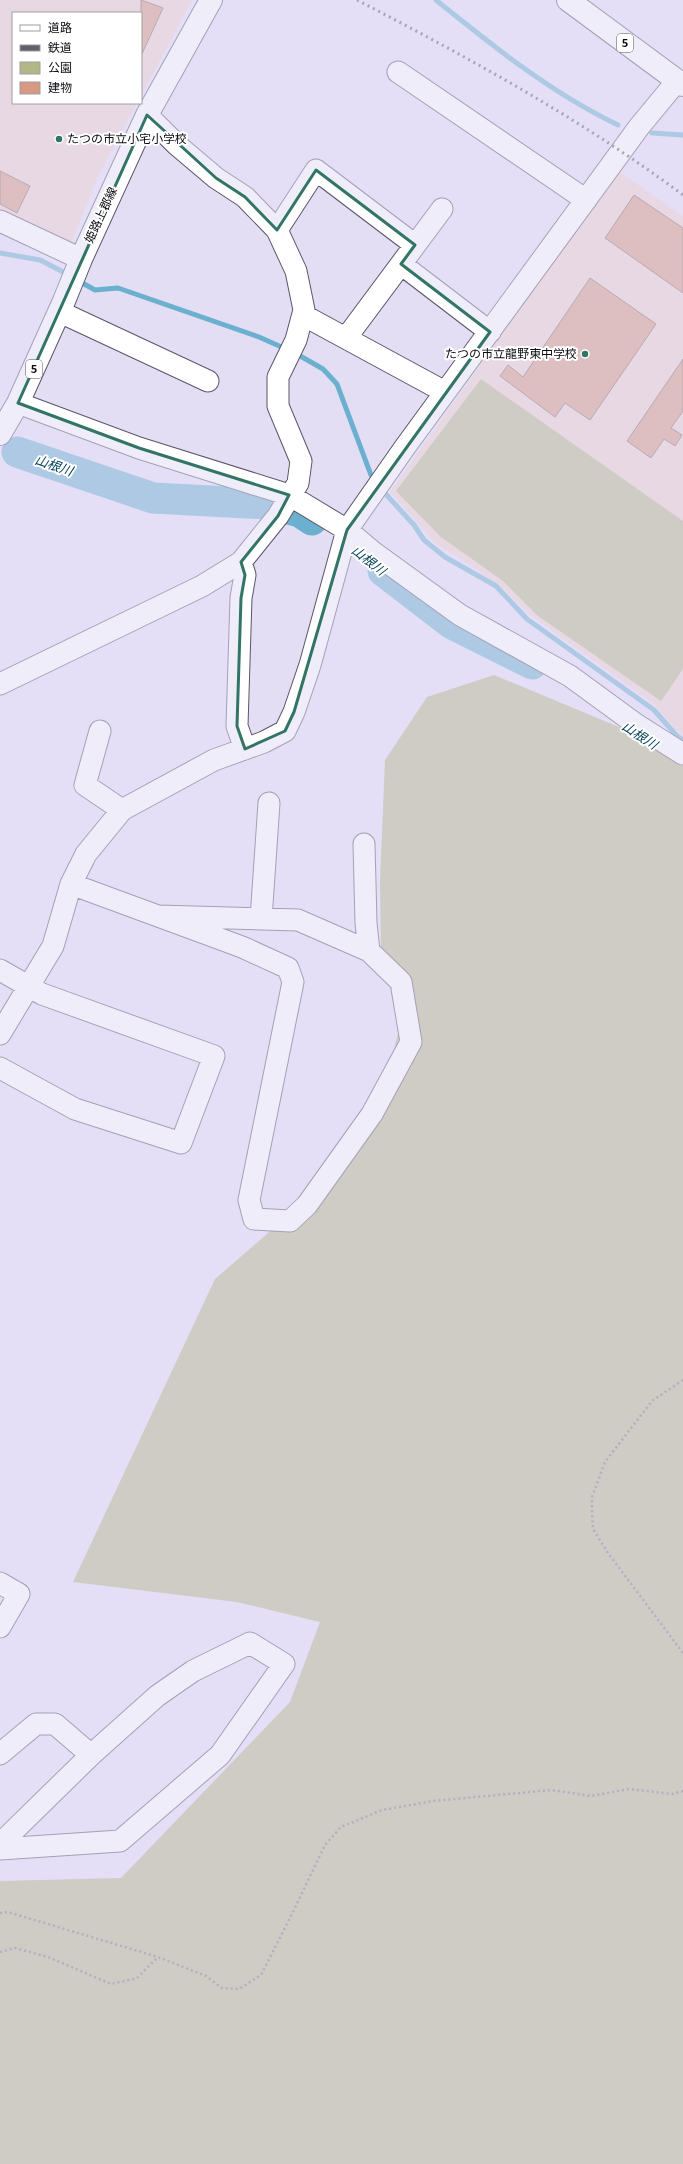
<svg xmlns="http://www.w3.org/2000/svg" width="683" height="2164" viewBox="0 0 683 2164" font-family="Georgia,'Noto Sans JP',serif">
  <rect width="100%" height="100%" fill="#e4def5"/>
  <path fill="#ecd1cf" d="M 0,0 L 192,0 L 141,96 L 141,13 L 13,13 L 13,103 L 137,103 L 99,174 L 70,246 L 0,212 Z
    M 618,171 L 683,216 L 683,734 L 676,730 L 654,704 L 530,615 L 503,589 L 475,568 L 436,544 L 390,492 Z"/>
  <path fill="#b3b787" d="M 481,379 L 683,521 L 683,669 L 661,701 L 538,616 L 503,581 L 441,537 L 396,491 Z
    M 494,675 L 626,730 L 683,766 L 683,2164 L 0,2164 L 0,1881 L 121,1878 L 290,1702 L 320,1622 L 237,1602 L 73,1582 L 215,1279 L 321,1187 L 378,1114 L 401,1021 L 381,955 L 380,882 L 385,760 L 427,697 Z"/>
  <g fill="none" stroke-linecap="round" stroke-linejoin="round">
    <path stroke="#6cb0cf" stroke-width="5" d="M 436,0 C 493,46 551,93 618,125
      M 652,133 L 683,135
      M 0,253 L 40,260 L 69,275
      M 77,280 L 95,290 L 118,288 L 259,337 L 286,349
      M 295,353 L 323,369 L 337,384 L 371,475 L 375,480
      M 382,490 L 414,525 L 424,540 L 445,557 L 496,586 L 527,619 L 654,710 L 677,736 L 683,740"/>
    <path stroke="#6cb0cf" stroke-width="31" d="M 17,452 L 153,498 L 268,504 L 300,512 L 312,520
      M 383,571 L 452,624 L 532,664"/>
  </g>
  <path fill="#d79982" stroke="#806a62" d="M 141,0 L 163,8 L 141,56 Z
    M 0,171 L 30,186 L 17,213 L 0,204 Z
    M 634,195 L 683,228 L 683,293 L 605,238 Z
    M 590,278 L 656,324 L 590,420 L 565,403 L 555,417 L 500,376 L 508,365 L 523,377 Z
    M 683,359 L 683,411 L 671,428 L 682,435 L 675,446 L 664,439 L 651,458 L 627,441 Z"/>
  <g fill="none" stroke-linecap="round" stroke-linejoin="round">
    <defs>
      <path id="minor" d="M 398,72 L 586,200
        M 0,221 L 81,259
        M 277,230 L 316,170 L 415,245
        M 401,264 L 490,332
        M 60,312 L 208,381
        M 303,315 L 445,392
        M 346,338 L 442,209
        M 18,403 L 139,448 L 289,495 L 347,530 L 373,552 L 460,615 L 570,676 L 637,725 L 683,754
        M 241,562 L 245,575 L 241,598 L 237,726 L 245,749
        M 0,684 L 202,586 L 241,562 L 278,516 L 298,483 L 301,461 L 278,406 L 278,377 L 296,340 L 304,310 L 296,271 L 277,230 L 245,197 L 216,178 L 177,145 L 147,115
        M 100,731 L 85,785 L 122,810
        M 364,844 L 366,923 L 369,951
        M 71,884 L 242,947 L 288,968 L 293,982 L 249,1200 L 254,1219 L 290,1221 L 307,1205 L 372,1114 L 411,1042 L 401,982 L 369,951 L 298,920 L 158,916
        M 261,919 L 269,803
        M 0,970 L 42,994 L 214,1056 L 181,1143 L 75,1109 L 0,1068
        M 0,1034 L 53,946 L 71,884 L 86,854 L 122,810 L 214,760 L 264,742 L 285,731 L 294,712 L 310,665 L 347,530 L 405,447 L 639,127 L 677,81
        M 0,1583 L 19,1594 L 0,1627
        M 0,1754 L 36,1724 L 55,1724 L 91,1755
        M 0,1844 L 91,1755 L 157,1696 L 193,1671 L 250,1643 L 284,1664 L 220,1755 L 120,1841 L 0,1849"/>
      <path id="major" d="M 568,0 L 683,85
        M 0,434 L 18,403 L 64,301 L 81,259 L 147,115 L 211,0"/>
    </defs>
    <use href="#minor" stroke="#5b5568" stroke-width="23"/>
    <use href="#major" stroke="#5b5568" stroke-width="24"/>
    <path stroke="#797584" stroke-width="2.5" stroke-dasharray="2 3" stroke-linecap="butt" d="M 683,1380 L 652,1401 L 605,1462 L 592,1497 L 592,1511 L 593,1529 L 608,1553 L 683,1653
      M 0,1913 L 8,1912 L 158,1957 L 206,1976 L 222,1988 L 239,1989 L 261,1975 L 291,1916 L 325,1845 L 341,1827 L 382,1810 L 433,1801 L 552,1790 L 591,1796 L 629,1789 L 672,1794 L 683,1791
      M 0,1952 L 15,1948 L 48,1957 L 111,1984 L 137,1978 L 158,1957"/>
    <use href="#minor" stroke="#fff" stroke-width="21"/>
    <use href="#major" stroke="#fff" stroke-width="22"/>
    <path stroke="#625e6b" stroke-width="3" stroke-dasharray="2 4" stroke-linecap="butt" d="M 357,0 C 469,58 581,119 683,195"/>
  </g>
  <path d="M0 0H683V2164H0ZM 147,115 L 216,178 L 245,197 L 277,230 L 316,170 L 415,245 L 401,264 L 490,332 L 347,530 L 294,712 L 285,731 L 245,749 L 237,726 L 241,598 L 245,575 L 241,562 L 278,516 L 289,495 L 139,448 L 18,403 Z" fill="#e4def5" fill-opacity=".55" fill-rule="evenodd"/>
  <path fill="none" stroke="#337565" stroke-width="3" stroke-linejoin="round" d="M 147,115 L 216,178 L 245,197 L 277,230 L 316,170 L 415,245 L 401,264 L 490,332 L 347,530 L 294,712 L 285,731 L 245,749 L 237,726 L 241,598 L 245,575 L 241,562 L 278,516 L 289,495 L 139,448 L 18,403 Z"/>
  <g fill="#337565" stroke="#fff" stroke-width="1.5">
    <circle cx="59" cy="139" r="4"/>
    <circle cx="585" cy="354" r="4"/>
  </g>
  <g text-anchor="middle" stroke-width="4" stroke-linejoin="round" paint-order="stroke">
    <g fill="#fff" stroke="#555458" stroke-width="1">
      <rect x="617" y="34" width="16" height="18" rx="3"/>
      <rect x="26" y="360" width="16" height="18" rx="3"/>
    </g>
    <g font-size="11" font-weight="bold" fill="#0c0a11">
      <text x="625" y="47">5</text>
      <text x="34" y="373">5</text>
    </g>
    <g font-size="12" fill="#0c0a11" stroke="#fff" text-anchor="start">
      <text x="67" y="143">たつの市立小宅小学校</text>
      <text x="577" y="358" text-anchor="end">たつの市立龍野東中学校</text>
    </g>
    <g font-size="12" fill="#0c0a11" stroke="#fff">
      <text transform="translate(101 215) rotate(-65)" y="4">姫路上郡線</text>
    </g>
    <g font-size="13" font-style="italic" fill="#054257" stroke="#fff">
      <text transform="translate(54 465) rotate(19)" y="5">山根川</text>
      <text transform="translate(369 560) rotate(38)" y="5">山根川</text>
      <text transform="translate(640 735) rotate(33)" y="5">山根川</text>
    </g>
  </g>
  <rect x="12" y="12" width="130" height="92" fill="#ffffff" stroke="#9e9da0"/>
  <rect x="20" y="25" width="20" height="6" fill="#ffffff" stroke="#9e9da0"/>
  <text x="48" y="32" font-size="12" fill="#0c0a11">道路</text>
  <rect x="20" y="45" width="20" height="6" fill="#625e6b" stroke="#9e9da0"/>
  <text x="48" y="52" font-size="12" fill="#0c0a11">鉄道</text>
  <rect x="20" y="62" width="20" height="12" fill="#b3b787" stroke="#9e9da0"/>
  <text x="48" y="72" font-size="12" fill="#0c0a11">公園</text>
  <rect x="20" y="82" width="20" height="12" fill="#d79982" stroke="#9e9da0"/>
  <text x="48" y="92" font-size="12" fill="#0c0a11">建物</text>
</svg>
